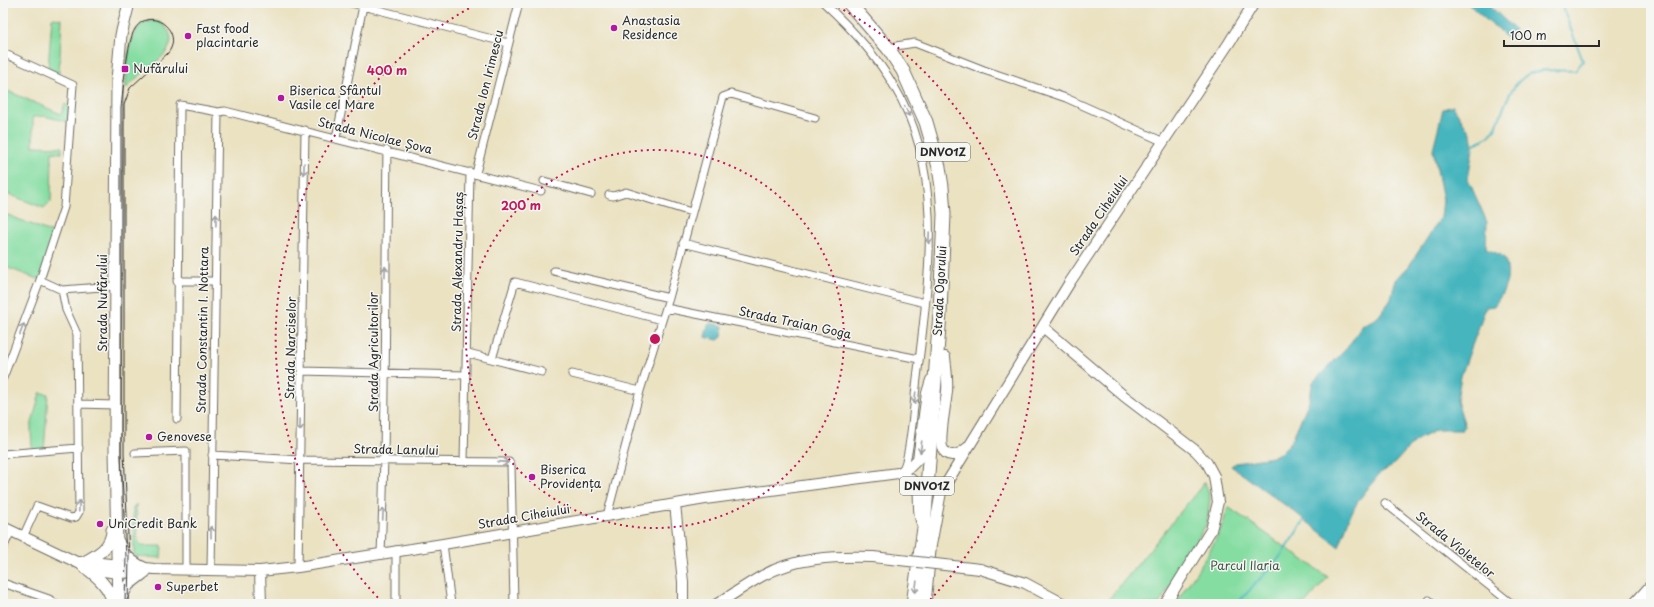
<svg xmlns="http://www.w3.org/2000/svg" width="1654" height="607" viewBox="0 0 1654 607" font-family="'Playpen Sans',sans-serif">
  <rect width="100%" height="100%" fill="#f6f6f2"/>
  <filter id="ink" filterUnits="userSpaceOnUse"><feTurbulence type="fractalNoise" baseFrequency=".025" numOctaves="2"/><feDisplacementMap in="SourceGraphic" scale="8" xChannelSelector="R" yChannelSelector="G"/><feConvolveMatrix kernelMatrix="1 2 1 2 8 2 1 2 1" color-interpolation-filters="sRGB"/></filter>
  <filter id="wash" filterUnits="userSpaceOnUse"><feTurbulence type="fractalNoise" baseFrequency=".012" numOctaves="4" result="noise"/><feDisplacementMap in="SourceGraphic" scale="16" xChannelSelector="R" yChannelSelector="G"/><feGaussianBlur stdDeviation="0.9" result="paint"/><feColorMatrix in="noise" values="0 0 0 0 0 0 0 0 0 0 0 0 0 0 0 0 0 1.4 0 .05"/><feComposite in="paint" operator="in"/></filter>
  <g filter="url(#wash)">
    <rect width="100%" height="100%" fill="#ebe2c2"/>
    <path fill="#85dda2" stroke="#588466" d="M 52,18 L 62,19 L 59,73 L 48,69 Z
      M 151,21 C 158,21 163,23 167,29 C 185,52 137,72 126,89 C 126,71 127,22 151,21 Z
      M 3,89 L 61,114 L 65,104 L 69,107 L 68,122 L 44,116 L 33,117 L 33,146 L 62,147 L 62,153 L 52,152 L 51,201 L 44,208 L 3,192 Z
      M 3,213 L 55,234 L 40,280 L 3,266 Z
      M 40,393 L 48,394 L 44,451 L 32,452 L 31,427 Z
      M 1205,482 L 1210,498 L 1207,523 L 1159,604 L 1105,604 Z
      M 136,504 L 137,539 L 141,546 L 162,546 L 161,558 L 134,556 L 133,508 Z
      M 1228,507 L 1328,577 L 1305,604 L 1175,604 C 1195,573 1219,543 1228,507 Z"/>
    <path fill="#46b5be" stroke="#387074" d="M 1467,3 L 1494,3 L 1491,7 L 1515,30 L 1511,36 L 1506,38 L 1499,29 L 1491,24 Z
      M 1453,106 L 1471,134 L 1473,148 L 1468,179 L 1487,222 L 1486,249 L 1501,255 L 1505,259 C 1511,278 1505,291 1494,306 L 1486,307 L 1461,376 L 1458,394 L 1457,401 L 1465,426 L 1462,430 L 1436,430 L 1415,441 L 1391,467 L 1380,473 L 1358,501 L 1350,516 L 1339,547 L 1296,513 L 1231,466 L 1236,463 L 1272,457 L 1280,453 L 1291,442 L 1309,401 L 1313,382 L 1347,348 L 1362,326 L 1378,317 L 1390,301 L 1396,280 L 1409,266 L 1441,217 L 1443,200 L 1433,149 L 1443,109 Z
      M 711,323 L 723,326 L 722,337 L 718,340 L 705,337 L 708,325 Z"/>
    <g fill="none" stroke-linecap="round" stroke-linejoin="round">
      <path stroke="#46b5be" stroke-width="2" d="M 1472,145 C 1477,142 1487,139 1491,134 C 1497,128 1501,115 1504,107 C 1519,67 1537,69 1575,71 L 1583,61 L 1565,14 L 1563,3
        M 1237,604 L 1280,557 L 1306,518"/>
    </g>
  </g>
  <g filter="url(#ink)">
    <g fill="none" stroke-linecap="round" stroke-linejoin="round">
      <defs>
        <path id="street" d="M 351,3 L 508,43
          M 824,3 C 850,27 876,55 894,86 C 948,175 927,289 916,387 C 914,402 910,462 902,470
          M 896,46 L 915,43 L 984,70 L 1066,98 L 1164,142
          M 3,53 L 73,85 L 64,207 L 40,280 L 3,378
          M 336,138 L 363,6
          M 476,173 L 519,3
          M 544,181 L 591,194
          M 609,195 L 613,196 L 626,192 L 691,212
          M 683,243 L 925,303
          M 554,271 L 669,298
          M 40,280 L 62,290 L 115,286
          M 177,281 L 215,281
          M 666,308 L 919,359
          M 468,353 L 542,372
          M 492,359 L 515,282 L 662,320
          M 301,371 L 465,375
          M 572,374 L 640,391
          M 78,404 L 115,405
          M 177,419 L 180,105 L 218,112 L 225,111 L 541,191
          M 135,453 L 186,451 L 186,570
          M 3,454 L 79,448
          M 212,455 L 300,460 L 509,462 L 511,465 L 514,604
          M 464,462 L 470,172
          M 1385,503 L 1512,604
          M 607,516 L 640,391 L 669,298 L 723,97 L 731,94 L 815,118
          M 23,537 L 37,506 L 71,518 L 76,517 L 79,512 L 77,334 L 66,310 L 62,290
          M 443,544 L 451,604
          M 3,548 L 11,531
          M 381,553 C 387,419 385,284 387,150
          M 298,567 L 305,130
          M 211,571 L 218,112
          M 3,583 L 49,599 L 56,604
          M 1643,593 L 1651,602
          M 1429,600 L 1434,604
          M 396,604 L 396,550"/>
        <path id="secondary" d="M 1043,327 L 1124,396 L 1196,451 L 1207,463 L 1214,476 L 1218,502 L 1211,530 L 1165,604
          M 945,357 C 946,368 948,379 947,391 C 946,404 939,436 942,447 C 947,460 959,455 967,448
          M 898,473 C 929,484 914,496 921,521
          M 675,504 L 683,582 L 683,604
          M 3,527 L 91,569 L 117,573 L 142,572
          M 929,556 L 941,492 L 1070,282 L 1229,43 L 1254,3
          M 75,562 L 92,562 L 154,569 L 260,571 L 298,567 L 443,544 L 705,499 L 898,473 L 909,468 L 918,459 L 927,393 L 931,380
          M 980,569 L 1025,583 L 1064,604
          M 260,571 L 261,604
          M 717,604 C 732,595 746,585 762,576 C 796,557 835,556 873,557
          M 1634,604 L 1651,585"/>
        <path id="primary" d="M 118,541 C 122,554 131,562 144,568
          M 84,562 C 97,555 112,547 112,530
          M 83,566 C 97,576 110,587 113,604
          M 119,602 L 128,585 L 145,572
          M 118,604 L 115,449 L 117,80 L 121,35 L 129,3"/>
        <path id="highway" d="M 849,3 L 888,48 L 903,71 L 926,122 L 939,167 L 942,187 L 944,214 L 940,313 L 924,528 L 913,604
          M 924,604 L 929,550"/>
      </defs>
      <use href="#street" stroke="#6e6b60" stroke-width="9"/>
      <use href="#secondary" stroke="#6e6b60" stroke-width="12"/>
      <use href="#primary" stroke="#6e6b60" stroke-width="13"/>
      <use href="#highway" stroke="#6e6b60" stroke-width="15"/>
      <use href="#street" stroke="#fff" stroke-width="7"/>
      <use href="#secondary" stroke="#fff" stroke-width="10"/>
      <use href="#primary" stroke="#fff" stroke-width="11"/>
      <use href="#highway" stroke="#fff" stroke-width="13"/>
      <path stroke="#2b2b2b" stroke-width="1" d="M 125,604 L 126,556 L 121,454 L 121,108 C 123,92 127,41 135,29 C 150,5 185,31 168,53 L 130,88 L 124,105 L 124,453 L 129,556 L 128,604"/>
      <defs>
        <path id="secondary-bridge" d="M 873,557 L 980,569"/>
      </defs>
      <use href="#secondary-bridge" stroke="#6e6b60" stroke-width="12" stroke-linecap="butt"/>
      <use href="#secondary-bridge" stroke="#fff" stroke-width="10"/>
    </g>
    <defs><path id="oneway-shaft" d="M-6 0H5M1.5-3L5.5 0L1.5 3" fill="none" stroke-width="1.6" stroke-linecap="round" stroke-linejoin="round"/></defs>
    <g stroke="#a0a0a0">
      <use href="#oneway-shaft" transform="translate(907 111) rotate(65)"/>
      <use href="#oneway-shaft" transform="translate(304 169) rotate(91)"/>
      <use href="#oneway-shaft" transform="translate(216 220) rotate(-89)"/>
      <use href="#oneway-shaft" transform="translate(929 238) rotate(92)"/>
      <use href="#oneway-shaft" transform="translate(385 272) rotate(-89)"/>
      <use href="#oneway-shaft" transform="translate(22 329) rotate(-69)"/>
      <use href="#oneway-shaft" transform="translate(915 398) rotate(97)"/>
      <use href="#oneway-shaft" transform="translate(300 425) rotate(91)"/>
      <use href="#oneway-shaft" transform="translate(921 447) rotate(97)"/>
      <use href="#oneway-shaft" transform="translate(503 462) rotate(4)"/>
      <use href="#oneway-shaft" transform="translate(79 506) rotate(-88)"/>
      <use href="#oneway-shaft" transform="translate(383 514) rotate(-87)"/>
      <use href="#oneway-shaft" transform="translate(211 532) rotate(-90)"/>
      <use href="#oneway-shaft" transform="translate(916 587) rotate(98)"/>
    </g>
  </g>
  <g fill="none" stroke="#c2185b" stroke-width="2" stroke-dasharray="2 4">
    <circle cx="655" cy="339" r="189"/>
    <path d="M382 602A379 379 0 0 1 477 4M833 4A379 379 0 0 1 928 602"/>
  </g>
  <g fill="#b5179e" stroke="#f6f6f2" stroke-width="1.5">
    <circle cx="614" cy="28" r="4"/>
    <circle cx="188" cy="36" r="4"/>
    <rect x="121" y="65" width="8" height="8" rx="2"/>
    <circle cx="281" cy="98" r="4"/>
    <circle cx="149" cy="437" r="4"/>
    <circle cx="532" cy="477" r="4"/>
    <circle cx="100" cy="524" r="4"/>
    <circle cx="158" cy="587" r="4"/>
  </g>
  <g text-anchor="middle" stroke-width="3" stroke-linejoin="round" paint-order="stroke">
    <g fill="#f6f6f2" stroke="#686867" stroke-width="1">
      <rect x="916" y="143" width="54" height="18" rx="3"/>
      <rect x="900" y="477" width="54" height="18" rx="3"/>
    </g>
    <g font-size="11" font-weight="bold" fill="#2b2b2b">
      <text x="943" y="156">DNVO1Z</text>
      <text x="927" y="490">DNVO1Z</text>
    </g>
    <g font-size="12" fill="#2b2b2b" stroke="#f6f6f2" text-anchor="start">
      <text x="622" y="25">Anastasia<tspan x="622" dy="14">Residence</tspan></text>
      <text x="196" y="33">Fast food<tspan x="196" dy="14">placintarie</tspan></text>
      <text x="133" y="73">Nufărului</text>
      <text x="289" y="95">Biserica Sfântul<tspan x="289" dy="14">Vasile cel Mare</tspan></text>
      <text x="157" y="441">Genovese</text>
      <text x="540" y="474">Biserica<tspan x="540" dy="14">Providența</tspan></text>
      <text x="108" y="528">UniCredit Bank</text>
      <text x="166" y="591">Superbet</text>
    </g>
    <g font-size="12" fill="#2b2b2b" stroke="#f6f6f2">
      <text transform="translate(486 85) rotate(-76)" y="4">Strada Ion Irimescu</text>
      <text transform="translate(375 136) rotate(14)" y="4">Strada Nicolae Șova</text>
      <text transform="translate(1099 216) rotate(-56)" y="4">Strada Ciheiului</text>
      <text transform="translate(458 262) rotate(-89)" y="4">Strada Alexandru Hașaș</text>
      <text transform="translate(940 291) rotate(-87)" y="4">Strada Ogorului</text>
      <text transform="translate(103 303) rotate(-90)" y="4">Strada Nufărului</text>
      <text transform="translate(795 323) rotate(12)" y="4">Strada Traian Goga</text>
      <text transform="translate(203 330) rotate(-89)" y="4">Strada Constantin I. Nottara</text>
      <text transform="translate(291 348) rotate(-89)" y="4">Strada Narciselor</text>
      <text transform="translate(374 352) rotate(-90)" y="4">Strada Agricultorilor</text>
      <text transform="translate(396 450) rotate(1)" y="4">Strada Lanului</text>
      <text transform="translate(524 517) rotate(-10)" y="4">Strada Ciheiului</text>
      <text transform="translate(1455 545) rotate(39)" y="4">Strada Violetelor</text>
    </g>
    <g font-size="12" fill="#425849" stroke="#f6f6f2">
      <text x="1245" y="570">Parcul Ilaria</text>
    </g>
  </g>
  <circle cx="655" cy="339" r="6" fill="#c2185b" stroke="#f6f6f2" stroke-width="2"/>
  <g font-size="12" text-anchor="middle" font-weight="bold" fill="#c2185b" stroke="#f6f6f2" stroke-width="3" stroke-linejoin="round" paint-order="stroke">
    <text x="387" y="75">400 m</text>
    <text x="521" y="210">200 m</text>
  </g>
  <rect width="1654" height="607" fill="none" stroke="#f6f6f2" stroke-width="16"/>
  <path d="M1504 40v6h95v-6" fill="none" stroke="#2b2b2b" stroke-width="2"/>
  <text x="1510" y="40" font-size="12" fill="#2b2b2b" stroke="#f6f6f2" stroke-width="3" paint-order="stroke">100 m</text>
</svg>
